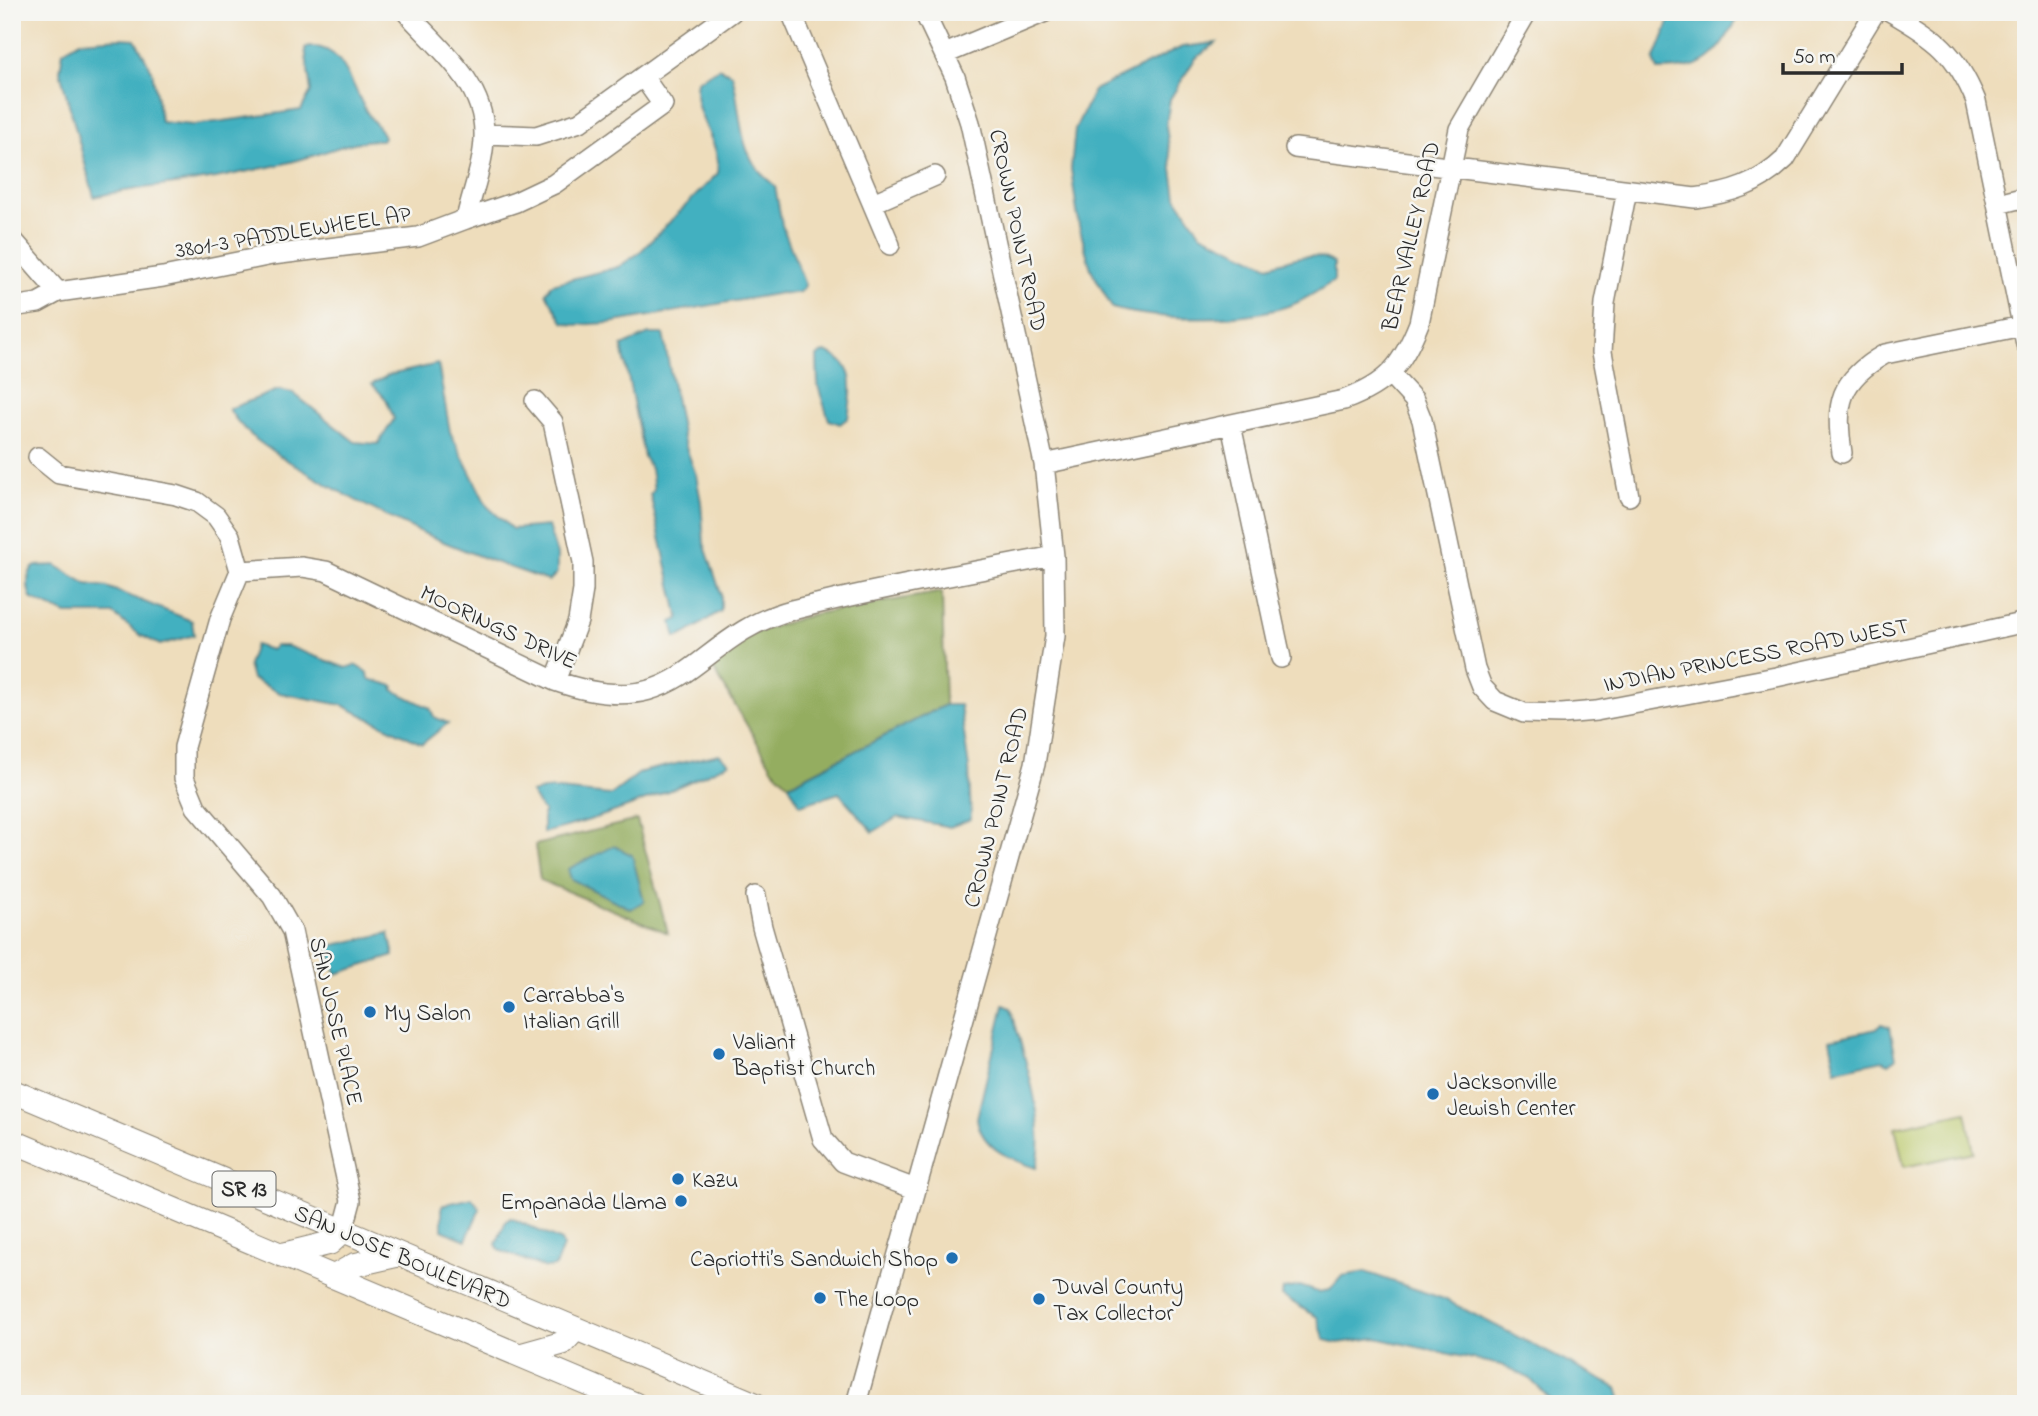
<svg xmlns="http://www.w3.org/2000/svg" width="2038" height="1416" viewBox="0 0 2038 1416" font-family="'Indie Flower',sans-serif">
  <rect width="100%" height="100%" fill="#f6f6f2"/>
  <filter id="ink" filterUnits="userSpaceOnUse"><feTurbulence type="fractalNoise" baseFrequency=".0143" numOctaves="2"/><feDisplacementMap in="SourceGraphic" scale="14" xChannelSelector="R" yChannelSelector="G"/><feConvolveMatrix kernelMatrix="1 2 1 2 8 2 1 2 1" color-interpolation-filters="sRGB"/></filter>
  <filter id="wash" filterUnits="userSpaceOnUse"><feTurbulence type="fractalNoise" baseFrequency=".00686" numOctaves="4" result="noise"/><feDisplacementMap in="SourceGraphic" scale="28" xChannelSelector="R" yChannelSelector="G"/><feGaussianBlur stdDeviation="1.57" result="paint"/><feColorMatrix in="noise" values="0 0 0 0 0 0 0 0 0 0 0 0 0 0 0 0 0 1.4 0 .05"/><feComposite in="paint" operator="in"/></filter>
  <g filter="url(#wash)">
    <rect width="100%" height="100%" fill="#eeddbc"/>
    <path fill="#bbc96c" stroke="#737a4c" stroke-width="2" d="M 1966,1112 L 1974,1152 L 1904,1167 L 1895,1127 Z"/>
    <path fill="#94ad60" stroke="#606c46" stroke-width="2" d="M 942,592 L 945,705 L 789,785 L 773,769 L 710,663 L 756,632 L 814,614 Z
      M 637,820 L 668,933 L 540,880 L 535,845 Z"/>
    <path fill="#43b0c0" stroke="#376e76" stroke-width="2" d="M 1673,12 L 1742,12 C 1715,56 1712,69 1658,70 L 1654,61 Z
      M 121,38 L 135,39 L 152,71 L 161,122 L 194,125 L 301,110 L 311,91 L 305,48 C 343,39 352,89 368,114 C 373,122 381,128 384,137 L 382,140 C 355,139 331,151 305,158 C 279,166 252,170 226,176 C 183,185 138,186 94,197 L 60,71 L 63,51 L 80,41 Z
      M 1216,43 L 1195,59 L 1170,99 L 1166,126 L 1176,197 L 1201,234 L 1269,266 C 1291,259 1313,249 1334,263 L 1334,281 C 1322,288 1309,297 1296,303 C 1250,322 1159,321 1112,308 L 1091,269 L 1079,226 L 1071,169 L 1075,129 L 1094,90 L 1182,47 Z
      M 719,68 L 732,74 C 744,119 734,154 775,186 L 782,225 L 805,285 C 801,296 792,293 781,293 L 609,323 L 573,325 L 563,322 L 546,293 L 552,284 L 618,267 L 639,253 L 718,173 C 721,138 690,116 697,81 Z
      M 649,334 L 663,334 L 683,439 L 696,475 L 701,502 L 704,543 L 721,594 L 721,611 C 704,620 693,632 676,638 L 672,622 L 679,619 L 650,494 L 654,490 L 651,469 L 644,457 L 622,346 Z
      M 825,352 C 858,363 852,390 848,418 L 840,424 L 829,420 L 818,386 L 817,356 Z
      M 438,364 L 450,432 L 487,506 L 512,529 L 548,526 L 557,555 L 557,573 L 549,581 C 462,552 380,518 301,469 C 274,452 245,437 229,409 L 278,390 L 293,393 L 355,442 L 378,444 L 394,419 L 386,399 L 372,384 L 389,375 Z
      M 55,565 L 87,584 L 107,587 L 192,621 L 194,635 L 160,645 L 140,635 L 113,614 L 67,614 L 32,599 C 27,591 25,571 36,566 C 41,565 50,566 55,565 Z
      M 255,645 L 271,650 L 275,646 L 287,646 L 346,668 L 355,665 L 368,673 L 369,679 L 394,686 L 393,690 L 430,708 L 434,717 L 448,723 L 422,744 L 342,705 L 280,693 L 252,679 L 248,665 Z
      M 945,705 L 960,705 L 969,768 L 971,819 L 950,827 L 898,817 L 873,832 L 839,793 L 800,805 L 789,785 Z
      M 719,754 L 729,763 C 668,793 609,817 543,833 L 543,811 L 531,793 L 548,789 L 611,795 L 641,772 Z
      M 614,846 L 632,855 L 644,901 L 631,909 L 571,879 L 568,869 Z
      M 389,933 L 394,956 L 336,974 L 329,946 Z
      M 1004,1005 L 1011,1008 C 1022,1052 1049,1125 1036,1168 C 1011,1160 981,1148 977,1118 Z
      M 1881,1024 L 1890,1027 L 1896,1058 L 1889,1063 L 1883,1060 L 1836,1070 L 1830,1039 L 1877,1029 Z
      M 472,1198 L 480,1209 L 466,1240 L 442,1230 L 442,1205 Z
      M 511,1218 L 561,1241 L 563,1246 L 555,1267 L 545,1268 L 499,1250 L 496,1244 L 506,1221 Z
      M 1365,1272 L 1444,1299 L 1617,1388 L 1622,1404 L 1555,1404 L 1529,1378 L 1501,1365 L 1376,1338 L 1338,1343 L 1325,1340 L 1317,1317 L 1282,1296 L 1283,1289 L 1300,1286 L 1318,1292 L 1330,1290 L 1342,1276 Z"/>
  </g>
  <g filter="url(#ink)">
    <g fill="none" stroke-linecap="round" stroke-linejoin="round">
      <defs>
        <path id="minor" d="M 791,12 L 890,245
          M 1891,12 C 1935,37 1956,52 1976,101 L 2026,344
          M 945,54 L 1045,12
          M 485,134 L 536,136 L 580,122 L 732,12
          M 1295,148 L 1695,198 C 1731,193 1758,185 1785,159 L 1875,12
          M 1627,190 L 1605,303 L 1602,352 L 1629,496
          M 873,203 L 935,176
          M 1998,204 L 2026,197
          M 466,219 L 516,202 L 554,184 L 663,105 L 644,78
          M 12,239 L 58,292
          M 12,307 L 38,303 L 58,292 L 163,277 L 272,255 L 418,237 L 466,219 C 472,192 485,160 484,133 C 484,82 437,47 406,12
          M 1391,375 L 1414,400 L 1422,420 L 1475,669 L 1482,687 L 1495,701 L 1524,713 L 1562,714 L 1596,711 L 1776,677 L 2026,622
          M 535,401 L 553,422 L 583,562 L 583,590 L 578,621 L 555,681
          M 1231,425 L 1281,658
          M 1842,453 C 1835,403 1839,380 1885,354 L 2022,326
          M 38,457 L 59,474 L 176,495 L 197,502 L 216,516 L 230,536 L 240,571
          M 1044,464 L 1344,400 C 1387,384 1402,366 1419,323 L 1459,129 L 1527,12
          M 240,571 L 302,567 L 326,571 L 555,681 C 687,727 690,637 792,610 C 878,588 967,573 1054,556
          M 240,571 L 220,619 L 184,747 L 184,778 L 196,807 L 272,896 L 292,931 L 351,1201 L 343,1231
          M 756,896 L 762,927 L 823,1139 L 843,1162 L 915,1189
          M 856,1404 L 1035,764 L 1055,636 L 1054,556 L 1044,464 L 970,123 L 955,77 L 924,12"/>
        <path id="major" d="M 12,1091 L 755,1404
          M 12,1141 L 635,1404
          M 281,1255 L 330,1243 L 343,1231
          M 333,1277 L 354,1265 L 398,1255
          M 520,1355 L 563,1343 L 576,1329"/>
      </defs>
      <use href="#minor" stroke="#8c8474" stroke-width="22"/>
      <use href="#major" stroke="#8c8474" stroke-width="25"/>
      <use href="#minor" stroke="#fff" stroke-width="19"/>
      <use href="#major" stroke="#fff" stroke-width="23"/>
    </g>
  </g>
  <g fill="#1f6fb2" stroke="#f6f6f2" stroke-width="2.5">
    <circle cx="509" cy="1007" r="7"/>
    <circle cx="370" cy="1012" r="7"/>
    <circle cx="719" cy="1054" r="7"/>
    <circle cx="1433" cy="1094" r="7"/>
    <circle cx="678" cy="1179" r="7"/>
    <circle cx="681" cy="1201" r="7"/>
    <circle cx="952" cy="1258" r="7"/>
    <circle cx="820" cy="1298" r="7"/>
    <circle cx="1039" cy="1299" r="7"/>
  </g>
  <g text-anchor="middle" stroke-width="5" stroke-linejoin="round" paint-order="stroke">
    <rect fill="#f6f6f2" stroke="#686867" stroke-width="2" x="212.5" y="1171.5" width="63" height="35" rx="5"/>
    <g font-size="21" font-weight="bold" fill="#2b2b2b">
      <text x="244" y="1196">SR 13</text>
    </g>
    <g font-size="23" fill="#2b2b2b" stroke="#f6f6f2">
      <text transform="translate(1019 230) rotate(78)" y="8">CROWN POINT ROAD</text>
      <text transform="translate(293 231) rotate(-9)" y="8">3801-3 PADDLEWHEEL AP</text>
      <text transform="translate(1410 236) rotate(-77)" y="8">BEAR VALLEY ROAD</text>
      <text transform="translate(499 626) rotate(25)" y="8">MOORINGS DRIVE</text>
      <text transform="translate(1756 654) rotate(-11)" y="8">INDIAN PRINCESS ROAD WEST</text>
      <text transform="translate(995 807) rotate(-76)" y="8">CROWN POINT ROAD</text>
      <text transform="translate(337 1021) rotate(77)" y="8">SAN JOSE PLACE</text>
      <text transform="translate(403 1256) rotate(23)" y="8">SAN JOSE BOULEVARD</text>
    </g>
    <g font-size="23" fill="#2b2b2b" stroke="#f6f6f2" text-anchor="start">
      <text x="523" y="1002">Carrabba's<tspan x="523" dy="26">Italian Grill</tspan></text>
      <text x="384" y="1020">My Salon</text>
      <text x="733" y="1049">Valiant<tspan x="733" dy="26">Baptist Church</tspan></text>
      <text x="1447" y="1089">Jacksonville<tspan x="1447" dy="26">Jewish Center</tspan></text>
      <text x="692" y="1187">Kazu</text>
      <text x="667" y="1209" text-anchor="end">Empanada Llama</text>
      <text x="938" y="1266" text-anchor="end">Capriotti’s Sandwich Shop</text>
      <text x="1053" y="1294">Duval County<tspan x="1053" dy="26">Tax Collector</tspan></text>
      <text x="834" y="1306">The Loop</text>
    </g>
  </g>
  <rect width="2038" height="1416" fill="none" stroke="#f6f6f2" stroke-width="42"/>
  <path d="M1783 63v10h119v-10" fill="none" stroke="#2b2b2b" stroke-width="3.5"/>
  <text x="1793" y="63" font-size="21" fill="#2b2b2b" stroke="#f6f6f2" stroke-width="5" paint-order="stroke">50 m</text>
</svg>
